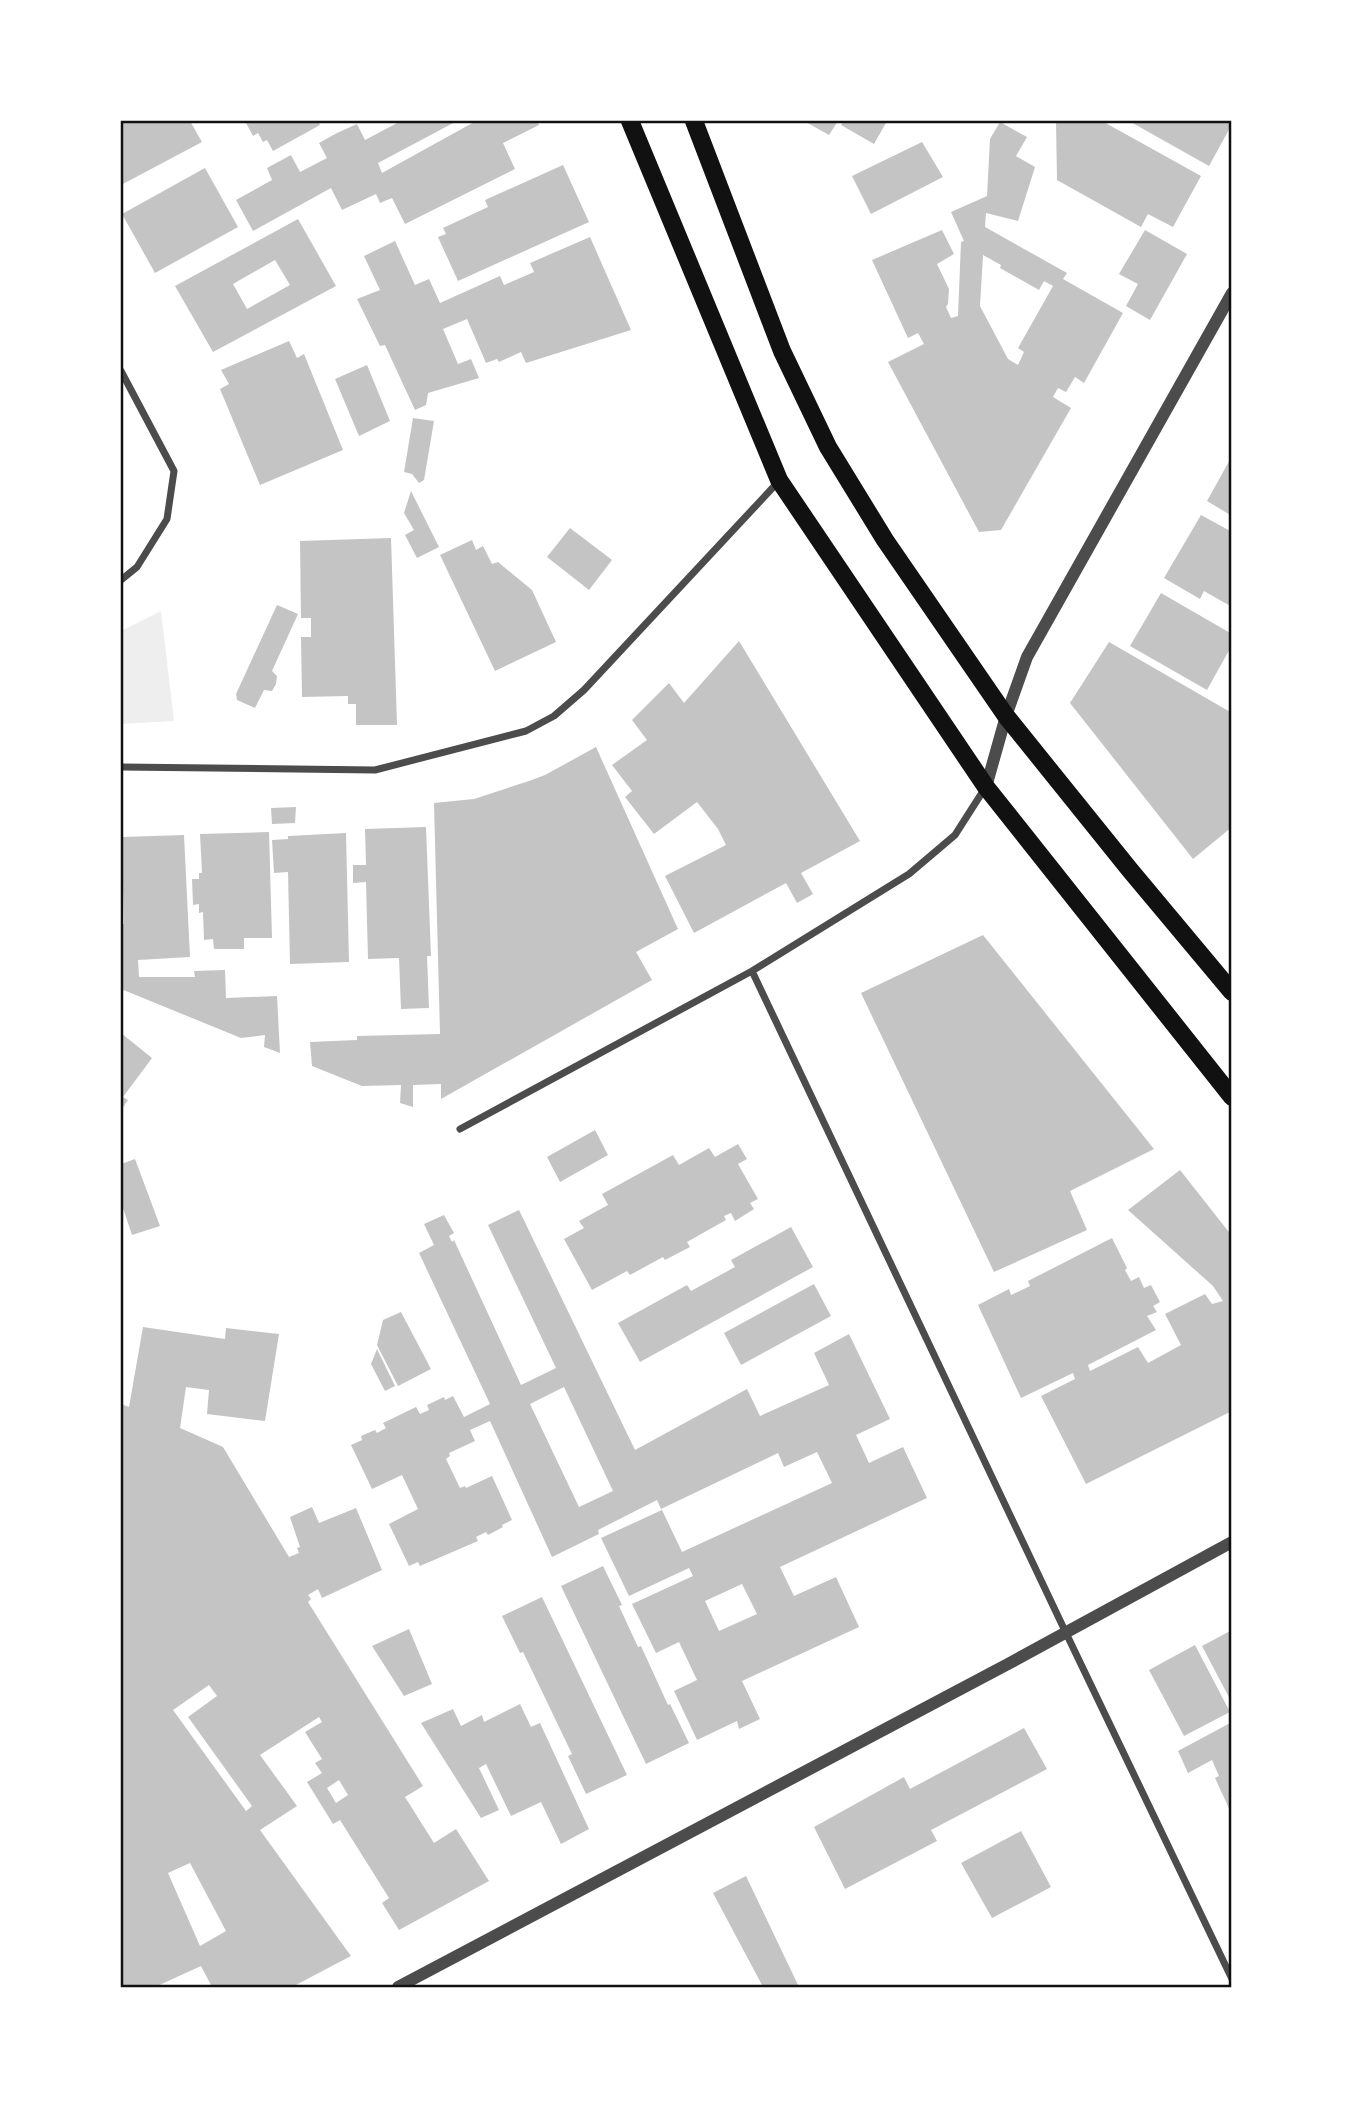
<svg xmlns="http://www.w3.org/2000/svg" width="1353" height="2108" viewBox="0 0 1353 2108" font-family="Barlow,sans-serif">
  <rect width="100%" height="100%" fill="#fff"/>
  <path fill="#eee" d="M 161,611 L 174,721 L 121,724 L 121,631 Z"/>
  <path fill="#c4c4c4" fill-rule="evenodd" d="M 121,121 L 190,121 L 202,142 L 121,185 Z
    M 245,121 L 318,121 L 320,125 L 273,151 L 267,140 L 263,142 L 258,133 L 253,136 Z
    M 401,121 L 457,121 L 378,163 L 382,173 L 476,121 L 537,121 L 539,125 L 503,143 L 515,169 L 405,224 L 392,198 L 380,203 L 376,194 L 342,210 L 331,188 L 253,231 L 236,200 L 272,180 L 267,168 L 291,155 L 300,172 L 327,158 L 319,143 L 337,133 L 357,124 L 365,140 Z
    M 804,121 L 838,121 L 829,135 Z
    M 844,121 L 887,121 L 874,144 L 841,125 Z
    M 1056,121 L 1102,121 L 1201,176 L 1173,227 L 1148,214 L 1141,227 L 1057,180 Z
    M 1129,121 L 1232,121 L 1232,124 L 1209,166 Z
    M 1000,122 L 1027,137 L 1016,156 L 1035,167 L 1018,221 L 986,213 L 985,227 L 1067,273 L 1063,279 L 1123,313 L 1084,383 L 1075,377 L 1066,392 L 1058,388 L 1053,397 L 1071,408 L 1001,530 L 979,532 L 888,362 L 924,344 L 918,333 L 908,338 L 872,260 L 942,230 L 954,254 L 937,264 L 949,289 L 948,304 L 946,307 L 951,318 L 958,316 L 961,242 L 964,241 L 951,212 L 987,196 L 990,139 ZM 983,255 L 1001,265 L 1000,268 L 1039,290 L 1044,281 L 1053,286 L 1018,348 L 1024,352 L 1018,365 L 1008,359 L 980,306 Z
    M 922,142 L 943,177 L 871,214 L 852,176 Z
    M 563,165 L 589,222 L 458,281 L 438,237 L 446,234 L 443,228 L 488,207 L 485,200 Z
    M 205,168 L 238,227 L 155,273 L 122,214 Z
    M 298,219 L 336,286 L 213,352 L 175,286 ZM 275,260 L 290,285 L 247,309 L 233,284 Z
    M 1145,230 L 1187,254 L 1150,320 L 1126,306 L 1138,284 L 1119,274 Z
    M 590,237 L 631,330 L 526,363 L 521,352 L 499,362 L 497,359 L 486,363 L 467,319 L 443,329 L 458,364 L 471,359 L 479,378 L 428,393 L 426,405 L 415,410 L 385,345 L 380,346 L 357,299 L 380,290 L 364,256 L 395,241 L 415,285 L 429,279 L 440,303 L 500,276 L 504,285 L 534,272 L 530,263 Z
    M 289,341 L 297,358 L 304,354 L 343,450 L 260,485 L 220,389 L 229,384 L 221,370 Z
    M 367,365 L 390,421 L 359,436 L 335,379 Z
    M 413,418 L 434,421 L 424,480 L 419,483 L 412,474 L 404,472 Z
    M 1232,456 L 1232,516 L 1207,501 Z
    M 411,491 L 439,547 L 417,558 L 405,535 L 414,530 L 404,513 Z
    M 1201,515 L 1232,532 L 1232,607 L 1204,591 L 1200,599 L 1164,578 Z
    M 570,528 L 612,560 L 589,590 L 547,557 Z
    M 391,538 L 397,725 L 356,725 L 356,704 L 348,704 L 348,696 L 302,697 L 301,637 L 311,637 L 311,618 L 301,618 L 300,541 Z
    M 472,540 L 476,550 L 483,546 L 492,564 L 498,562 L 532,590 L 556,642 L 495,671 L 440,555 Z
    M 1161,593 L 1232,634 L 1232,645 L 1207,690 L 1130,646 Z
    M 277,605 L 298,614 L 272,671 L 277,676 L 276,684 L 272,691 L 264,690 L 255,708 L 237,700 L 236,694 Z
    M 739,641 L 860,841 L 801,873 L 813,894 L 797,903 L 786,883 L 694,933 L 665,876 L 726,845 L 718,829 L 697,802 L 654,834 L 625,797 L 632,791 L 612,765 L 647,740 L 632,720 L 669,683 L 684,703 Z
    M 1109,642 L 1232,713 L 1232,827 L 1193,859 L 1070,703 Z
    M 596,747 L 678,929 L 636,952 L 652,980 L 441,1099 L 441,1084 L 413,1085 L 413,1107 L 400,1103 L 401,1085 L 362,1086 L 312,1066 L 310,1042 L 357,1040 L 357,1036 L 440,1034 L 434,803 L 474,799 L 529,781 L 545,775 Z
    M 296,807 L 295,823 L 272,824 L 271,808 Z
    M 426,827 L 431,956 L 427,956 L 429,1008 L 401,1009 L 399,958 L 368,959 L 366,882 L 353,883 L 353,865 L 366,865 L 365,829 Z
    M 269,832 L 272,938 L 244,938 L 244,949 L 214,949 L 213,939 L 204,940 L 203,912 L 199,913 L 199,904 L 193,905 L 192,879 L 199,879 L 199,873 L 202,873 L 200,834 Z
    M 346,833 L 349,962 L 290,964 L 288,872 L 274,873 L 272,840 L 288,839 L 288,836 Z
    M 184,835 L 190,957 L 138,960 L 139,977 L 195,977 L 194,971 L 225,970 L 226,998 L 277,996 L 280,1053 L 264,1047 L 265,1035 L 241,1038 L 121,989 L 121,924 L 124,924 L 122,837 Z
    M 983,935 L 1154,1149 L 1070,1191 L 1087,1230 L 994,1272 L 861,993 Z
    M 121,1033 L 152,1058 L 123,1097 L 128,1100 L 121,1110 Z
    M 595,1130 L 608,1155 L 560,1182 L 547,1157 Z
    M 738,1144 L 747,1159 L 738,1164 L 758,1199 L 750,1203 L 754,1209 L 735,1221 L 731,1213 L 724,1216 L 726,1220 L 687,1242 L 690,1247 L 665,1260 L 663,1257 L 630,1275 L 627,1271 L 592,1290 L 564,1239 L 584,1228 L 579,1221 L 608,1205 L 602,1194 L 673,1155 L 679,1165 L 709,1148 L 715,1157 Z
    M 135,1159 L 160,1226 L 132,1235 L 121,1202 L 121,1164 Z
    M 1180,1170 L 1232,1236 L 1232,1411 L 1086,1484 L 1041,1396 L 1075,1379 L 1073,1373 L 1021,1398 L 978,1305 L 1009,1289 L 1011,1295 L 1030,1286 L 1028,1281 L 1112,1238 L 1127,1268 L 1125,1270 L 1131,1281 L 1139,1277 L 1144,1288 L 1151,1285 L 1160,1302 L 1153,1306 L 1157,1312 L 1147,1316 L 1156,1330 L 1088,1365 L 1090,1371 L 1138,1347 L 1148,1363 L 1181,1345 L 1165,1314 L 1205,1294 L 1212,1304 L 1223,1301 L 1213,1286 L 1128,1210 Z
    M 519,1210 L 635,1450 L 747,1389 L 760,1416 L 829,1385 L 814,1353 L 849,1334 L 890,1419 L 856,1435 L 869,1463 L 903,1447 L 927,1498 L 780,1567 L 794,1596 L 836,1577 L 859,1627 L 742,1681 L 760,1719 L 739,1729 L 737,1721 L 697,1740 L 674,1691 L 697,1680 L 679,1642 L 656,1653 L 632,1604 L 693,1576 L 689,1568 L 629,1596 L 601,1538 L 662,1510 L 682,1552 L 832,1483 L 817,1452 L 784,1467 L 778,1453 L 661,1509 L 657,1500 L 598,1530 L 599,1534 L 552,1557 L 490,1421 L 470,1430 L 475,1441 L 449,1453 L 450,1456 L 446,1459 L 460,1488 L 465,1486 L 466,1488 L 492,1476 L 512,1520 L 502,1525 L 503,1527 L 488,1535 L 486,1532 L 476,1537 L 478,1541 L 420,1566 L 418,1562 L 409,1566 L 389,1524 L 418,1509 L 402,1475 L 372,1489 L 351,1445 L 362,1440 L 361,1436 L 375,1430 L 377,1433 L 386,1428 L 383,1423 L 416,1407 L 420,1414 L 429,1410 L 427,1405 L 444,1397 L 445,1400 L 453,1396 L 464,1417 L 490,1404 L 419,1253 L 434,1245 L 424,1224 L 444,1215 L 454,1233 L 449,1236 L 452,1242 L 454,1240 L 521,1385 L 556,1368 L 488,1225 ZM 564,1387 L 613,1491 L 579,1507 L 530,1404 ZM 742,1584 L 757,1614 L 719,1631 L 705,1601 Z
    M 791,1227 L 813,1267 L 640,1362 L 618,1323 L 687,1285 L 691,1291 L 735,1267 L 731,1260 Z
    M 814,1284 L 831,1316 L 741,1365 L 724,1333 Z
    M 401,1312 L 431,1369 L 398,1386 L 377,1345 L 383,1320 Z
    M 143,1327 L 225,1339 L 226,1328 L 279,1334 L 265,1421 L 207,1414 L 209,1390 L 186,1387 L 180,1428 L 223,1447 L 289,1557 L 299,1553 L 297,1548 L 300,1547 L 290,1517 L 312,1507 L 319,1523 L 356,1508 L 382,1570 L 322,1598 L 318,1589 L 308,1595 L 311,1599 L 308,1602 L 423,1786 L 405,1797 L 434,1843 L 456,1829 L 489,1881 L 399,1930 L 382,1903 L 389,1898 L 340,1820 L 333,1824 L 307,1782 L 322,1773 L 315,1763 L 322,1759 L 305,1732 L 322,1722 L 319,1717 L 260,1755 L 297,1806 L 260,1830 L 351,1956 L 292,1987 L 212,1987 L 201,1966 L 155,1987 L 123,1987 L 121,1982 L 121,1404 L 129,1407 ZM 209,1685 L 217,1696 L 188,1717 L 252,1806 L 246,1811 L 173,1710 ZM 339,1780 L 348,1795 L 336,1803 L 327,1788 ZM 190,1863 L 226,1931 L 200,1946 L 168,1873 Z
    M 377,1349 L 395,1386 L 385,1391 L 371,1364 Z
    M 603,1566 L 622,1605 L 619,1606 L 638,1647 L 641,1646 L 668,1705 L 670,1704 L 689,1743 L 646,1764 L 561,1586 Z
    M 542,1597 L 627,1775 L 586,1794 L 568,1756 L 572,1754 L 523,1652 L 520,1653 L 502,1616 Z
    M 409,1629 L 432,1684 L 404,1696 L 372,1646 Z
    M 1232,1630 L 1232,1703 L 1202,1646 Z
    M 1195,1645 L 1230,1712 L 1184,1736 L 1149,1670 Z
    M 520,1704 L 531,1727 L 540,1723 L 589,1829 L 561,1844 L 541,1802 L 511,1816 L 486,1764 L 479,1768 L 499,1810 L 481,1818 L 421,1723 L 453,1709 L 461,1726 L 482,1715 L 484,1722 Z
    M 1232,1722 L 1232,1815 L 1215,1778 L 1219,1776 L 1212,1760 L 1188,1773 L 1178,1751 Z
    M 1024,1728 L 1047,1769 L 931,1830 L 937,1841 L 845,1889 L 814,1827 L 904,1777 L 910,1789 Z
    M 1021,1831 L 1051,1887 L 992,1918 L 961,1863 Z
    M 746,1876 L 799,1987 L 759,1987 L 762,1985 L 713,1893 Z"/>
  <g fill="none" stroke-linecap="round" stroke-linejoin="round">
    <path stroke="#4c4c4c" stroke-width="7" d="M 121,371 L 174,471 L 167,519 L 137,567 L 121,580
      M 121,767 L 375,770 L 526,731 L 554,716 L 584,690 L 779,481
      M 752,971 L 1066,1633 L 1232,1979
      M 460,1129 L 752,971 L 909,874 L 955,835 L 985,788"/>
    <path stroke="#4c4c4c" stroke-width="12" d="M 986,787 L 1006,716 L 1027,657 L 1232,293
      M 398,1987 L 1008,1664 L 1232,1542"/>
    <path stroke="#111" stroke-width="18" d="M 630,121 L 779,480 L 986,787 L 1232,1097
      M 694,121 L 782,351 L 828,447 L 885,540 L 1006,716 L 1130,870 L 1232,992"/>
  </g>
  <rect width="1353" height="2108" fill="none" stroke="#ffffff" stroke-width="245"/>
  <rect x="122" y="122" width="1108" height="1864" fill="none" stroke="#111" stroke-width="2.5"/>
</svg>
